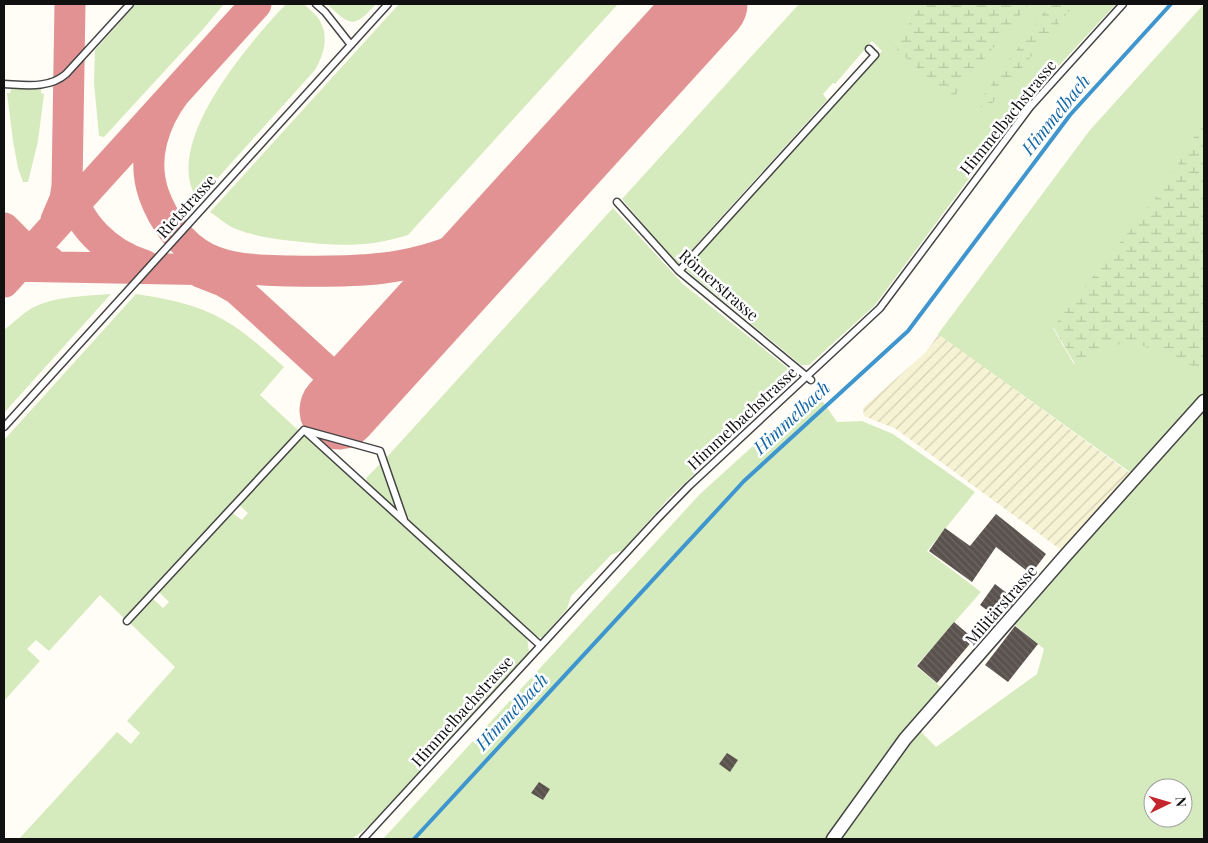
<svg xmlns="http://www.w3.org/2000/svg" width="1208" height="843" viewBox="0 0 1208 843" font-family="'Playfair Display',serif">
  <defs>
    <pattern id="farmland-furrows" width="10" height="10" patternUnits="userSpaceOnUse" patternTransform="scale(1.25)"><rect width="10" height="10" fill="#f6f3d4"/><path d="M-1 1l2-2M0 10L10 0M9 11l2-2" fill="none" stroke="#d2cfb5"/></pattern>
    <pattern id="wetland-marsh" width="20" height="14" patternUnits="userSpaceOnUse" patternTransform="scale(1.25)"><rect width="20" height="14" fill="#d5ebbd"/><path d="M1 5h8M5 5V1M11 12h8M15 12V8" fill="none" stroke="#b6c8a1"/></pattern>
    <pattern id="building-back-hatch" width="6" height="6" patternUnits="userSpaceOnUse" patternTransform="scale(1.25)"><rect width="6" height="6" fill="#5a524d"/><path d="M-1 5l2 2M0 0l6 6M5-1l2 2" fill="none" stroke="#6d6662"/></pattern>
  </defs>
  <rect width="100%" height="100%" fill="#fffdf5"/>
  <path fill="url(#farmland-furrows)" d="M 939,334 L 1131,474 L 1064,552 L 896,429 L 864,416 L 863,408 L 925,353 Z"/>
  <path fill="#d5ebbd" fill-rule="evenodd" d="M 136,4 L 224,4 L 205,27 L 104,137 L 99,136 L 94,83 L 95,50 Z
    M 286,4 L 304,4 C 309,9 317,15 320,21 C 329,37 324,55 315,70 L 198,200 C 159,146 250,42 286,4 Z
    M 327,4 L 376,4 C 354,29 350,26 327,4 Z
    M 399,4 L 618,4 L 408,235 C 367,248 335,246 293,241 C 274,239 254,236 236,229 C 227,226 218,217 210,212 Z
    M 799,4 L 1116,4 L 1053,72 L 1014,118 L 875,305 L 809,365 L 801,365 L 686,270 L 689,264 L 882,51 L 872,41 L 835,84 L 833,83 L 823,94 L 827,100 L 679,264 L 672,259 L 622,199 Z
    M 1204,4 L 1204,121 L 1167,185 L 1053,328 L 1074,364 L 1129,339 L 1204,370 L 1204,839 L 383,839 L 700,494 L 815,390 L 837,422 L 862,421 L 893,434 L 975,492 L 927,551 L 981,592 L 916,666 L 942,688 L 913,724 L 936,747 L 1037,674 L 1044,649 L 1014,624 L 1141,480 L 938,334 L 1090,130 ZM 1153,788 L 1183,788 L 1183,818 L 1153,818 Z
    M 11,89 L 41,89 L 41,93 L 44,94 L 38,141 L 28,182 L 23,182 L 18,168 L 13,141 L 7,93 L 10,93 Z
    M 613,208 L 683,284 L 790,370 L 793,380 L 668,499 L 623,550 L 611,555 L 571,596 L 567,609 L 542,638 L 534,635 L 414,526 L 406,516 L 386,458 Z
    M 111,294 L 4,413 L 4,330 C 13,323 22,314 32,308 C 55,296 86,296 111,294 Z
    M 136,294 C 161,298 185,302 208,312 C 237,324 261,347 284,367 L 260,395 L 298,430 L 125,619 L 100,595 L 49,651 L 36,640 L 27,649 L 40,661 L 4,701 L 4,440 Z
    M 304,434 L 527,637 L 529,652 L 369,826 L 352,839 L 19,839 L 117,732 L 131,744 L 140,733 L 127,721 L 175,667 L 130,623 L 153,599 L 163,608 L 169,602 L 159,592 L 231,512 L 242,520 L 248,513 L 239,505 Z
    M 381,463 L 398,512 L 367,484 L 366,478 Z"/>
  <path fill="url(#wetland-marsh)" d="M 922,4 L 1029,4 L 952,99 L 894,47 Z
    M 1050,4 L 1075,4 L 989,107 L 975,107 Z
    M 1204,120 L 1204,371 L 1129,340 L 1075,364 L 1053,327 L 1166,185 Z"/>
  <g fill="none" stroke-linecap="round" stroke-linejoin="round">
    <path stroke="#3f96cf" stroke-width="4" d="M 414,839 L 744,481 L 908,331 L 1070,115 L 1171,4"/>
    <path stroke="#e29292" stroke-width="31" d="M 176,92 C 154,121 141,158 154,195 C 163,220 181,245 206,258 C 233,271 262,270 291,271 C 353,272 408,272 466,245 C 496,231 518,212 540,188
      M 69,185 C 76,224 108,254 144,265
      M 56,220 L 65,199 L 67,186 L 70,4
      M 4,228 L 23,247 L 49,261
      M 5,266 L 225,270
      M 200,272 L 223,281 L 237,289 L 353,395
      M 4,282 L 256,4"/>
    <path stroke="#e29292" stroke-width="79" d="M 339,410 L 708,4"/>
  </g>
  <path fill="url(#building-back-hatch)" d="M 996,514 L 1046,554 L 1031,574 L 996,547 L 972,582 L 929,551 L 945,528 L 970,546 Z
    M 995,584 L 1016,600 L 999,619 L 980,605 Z
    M 954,622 L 974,639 L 937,683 L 917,666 Z
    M 1015,626 L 1038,644 L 1008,682 L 985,665 Z
    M 727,753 L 738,760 L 730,772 L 719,764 Z
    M 539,782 L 550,789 L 543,800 L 531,793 Z"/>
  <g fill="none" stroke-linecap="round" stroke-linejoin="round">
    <defs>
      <path id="service" d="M 316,4 L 325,12 L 351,45
        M 4,84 C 25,85 49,89 66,74 L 130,4
        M 617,202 L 679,271 L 811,380
        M 679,271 L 875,55 L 869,49
        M 4,427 L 388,4
        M 404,520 L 380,451 L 304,430 L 540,645
        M 127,621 L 304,430
        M 363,839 L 659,517 L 689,486 L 880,308 L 1030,107 L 1123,4"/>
      <path id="minor" d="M 833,839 L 905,739 L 1065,556 L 1204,401"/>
    </defs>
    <use href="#service" stroke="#444" stroke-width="9"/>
    <use href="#minor" stroke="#444" stroke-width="15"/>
    <use href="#service" stroke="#fff" stroke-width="6"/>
    <use href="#minor" stroke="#fff" stroke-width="12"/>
  </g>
  <g text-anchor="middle" stroke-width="5" stroke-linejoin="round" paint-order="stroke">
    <g font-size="16" fill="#111" stroke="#fff">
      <text transform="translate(1008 117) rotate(-51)" y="6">Himmelbachstrasse</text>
      <text transform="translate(186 206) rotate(-48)" y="6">Rietstrasse</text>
      <text transform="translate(719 285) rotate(41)" y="6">Römerstrasse</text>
      <text transform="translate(742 418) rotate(-43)" y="6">Himmelbachstrasse</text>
      <text transform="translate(1001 605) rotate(-49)" y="6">Militärstrasse</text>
      <text transform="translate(462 711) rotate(-48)" y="6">Himmelbachstrasse</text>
    </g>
    <g font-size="18" font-style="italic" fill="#1768a6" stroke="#fff">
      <text transform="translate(1056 115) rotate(-51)" y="6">Himmelbach</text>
      <text transform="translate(792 418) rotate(-43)" y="6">Himmelbach</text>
      <text transform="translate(512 712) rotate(-47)" y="6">Himmelbach</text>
    </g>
  </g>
  <rect width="1208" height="843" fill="none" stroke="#111111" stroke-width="10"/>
  <g transform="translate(1168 803) rotate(85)"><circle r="24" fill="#ffffff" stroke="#a0a0a0"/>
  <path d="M0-4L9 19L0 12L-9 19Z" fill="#c4262e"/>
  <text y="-8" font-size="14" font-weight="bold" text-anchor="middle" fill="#111111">N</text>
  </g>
</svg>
